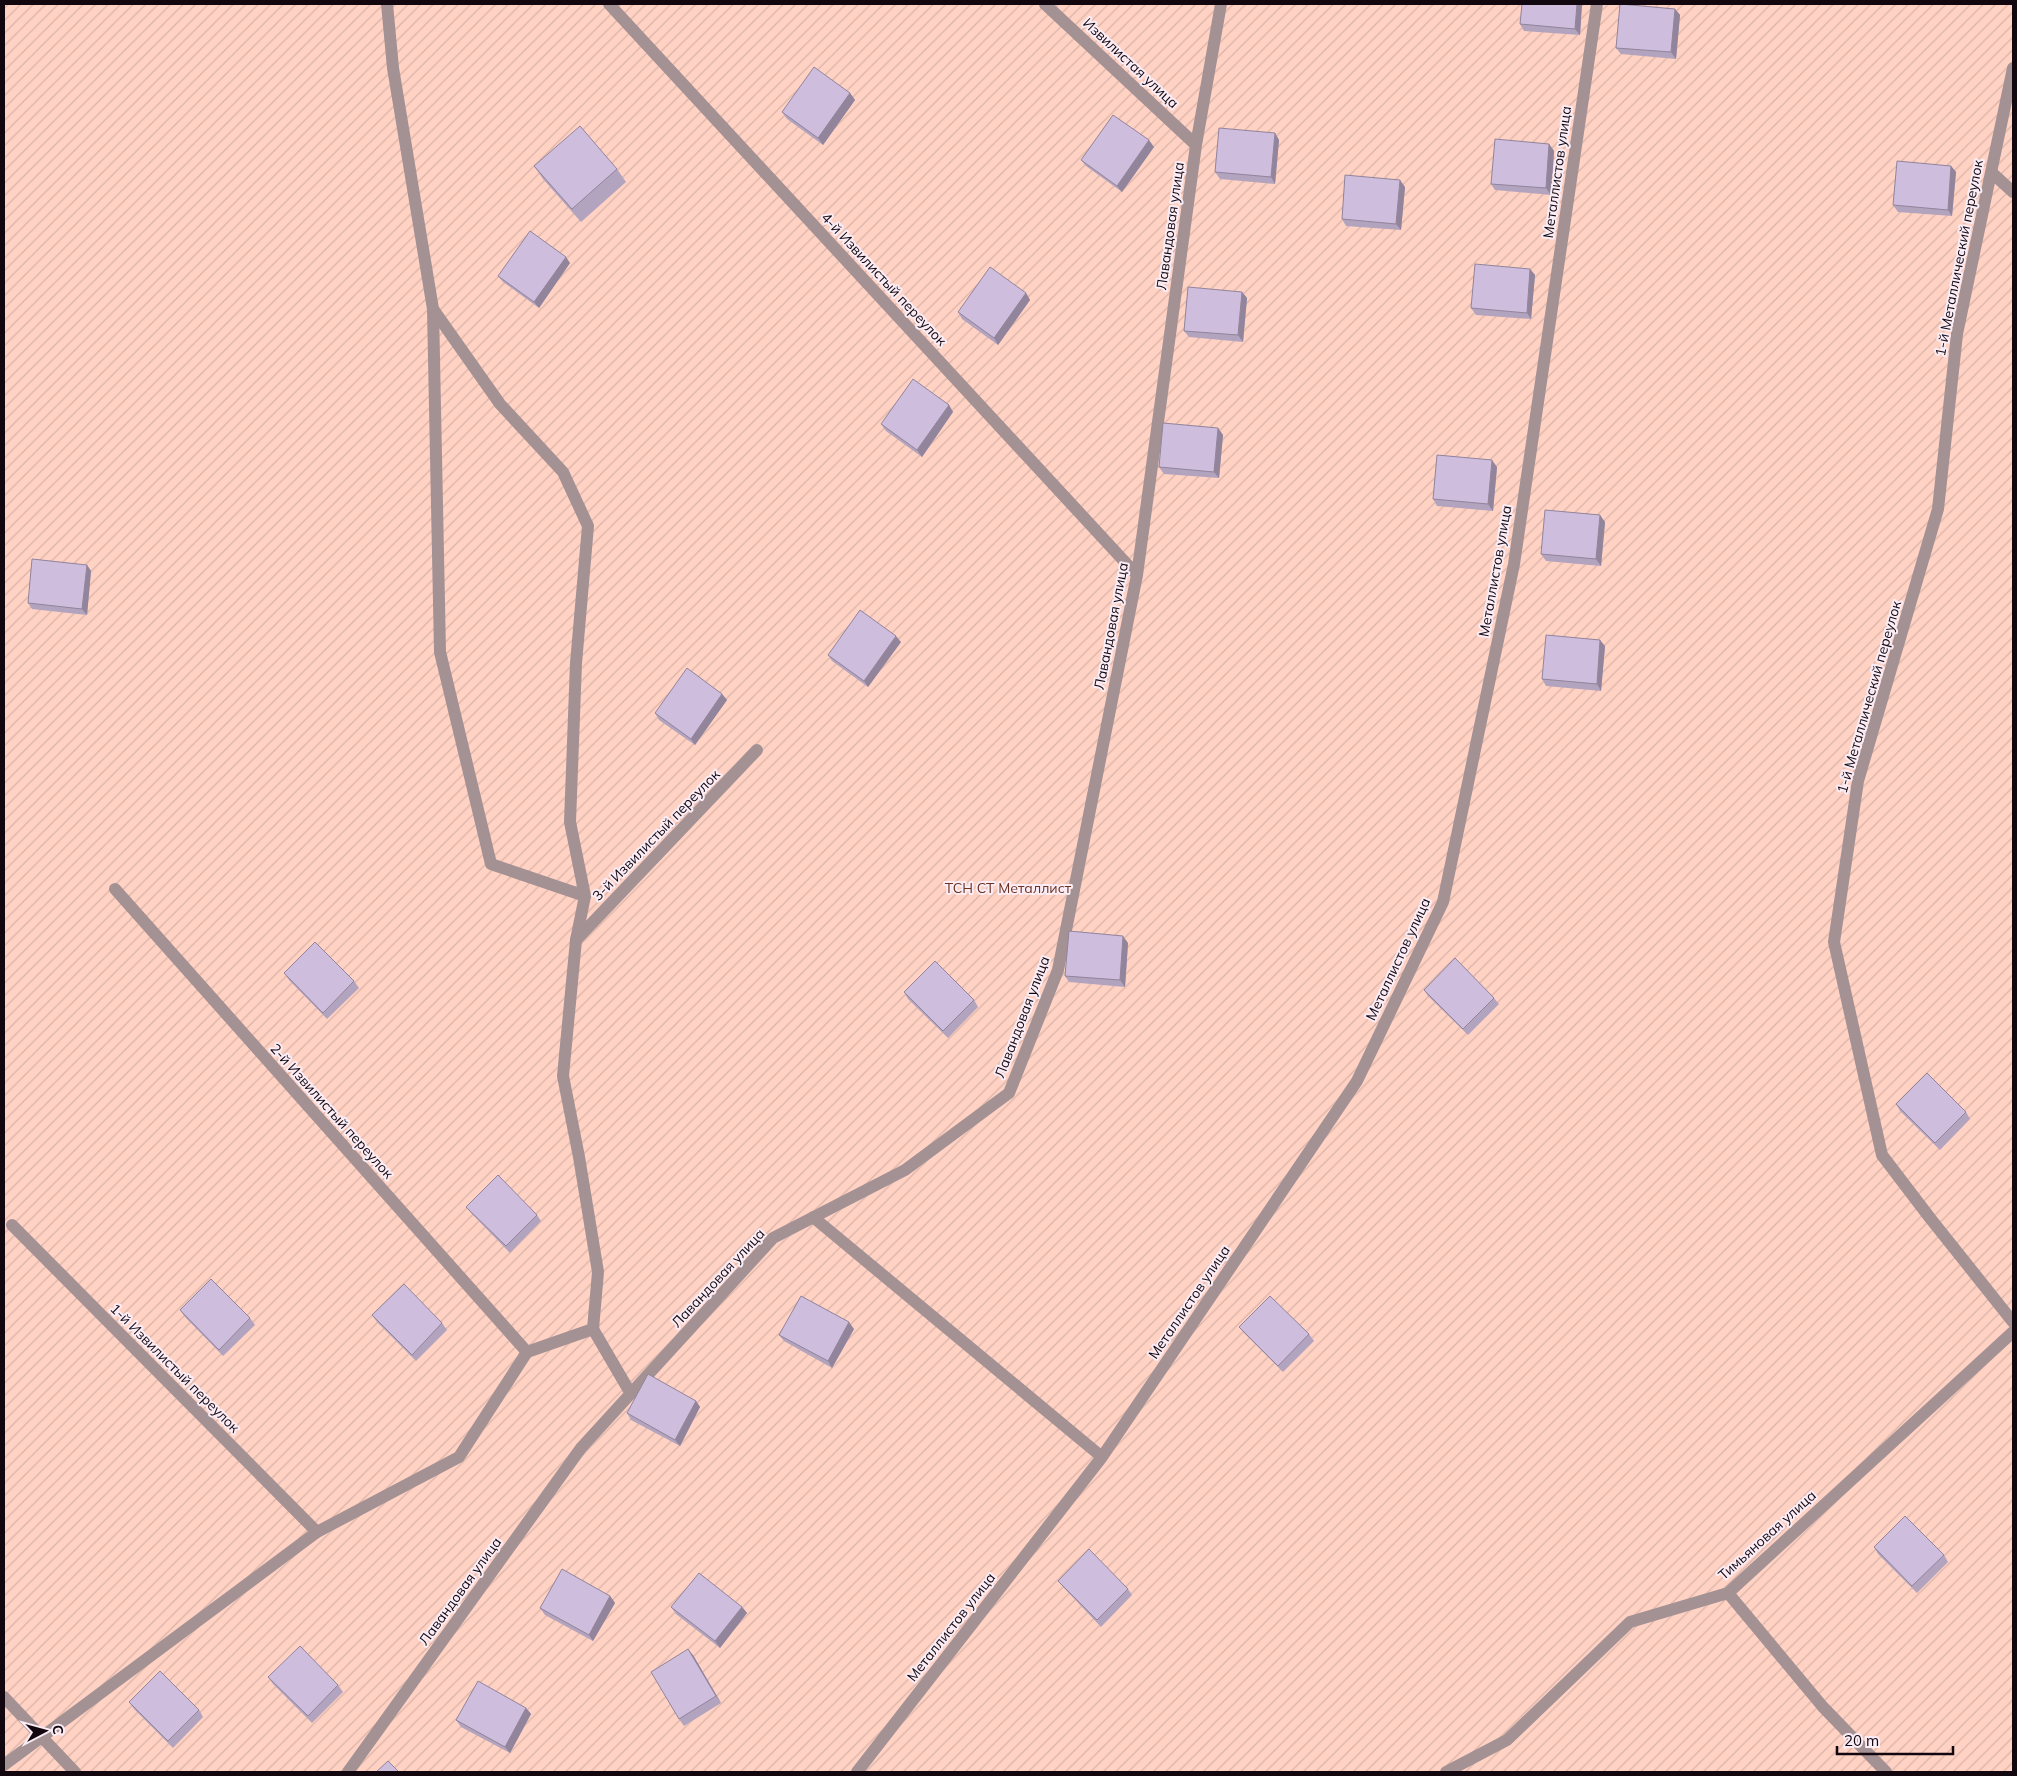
<svg xmlns="http://www.w3.org/2000/svg" width="2017" height="1776" viewBox="0 0 2017 1776" font-family="Mulish,sans-serif">
  <defs>
    <pattern id="garden-furrows" width="10" height="10" patternUnits="userSpaceOnUse" patternTransform="scale(1.25)"><rect width="10" height="10" fill="#ffd2c4"/><path d="M-1 1l2-2M0 10L10 0M9 11l2-2" fill="none" stroke="#dab3a7"/></pattern>
  </defs>
  <rect width="100%" height="100%" fill="#fbedf6"/>
  <path fill="url(#garden-furrows)" d="M 4,4 L 2013,4 L 2013,1772 L 4,1772 Z"/>
  <g fill="none" stroke-linecap="round" stroke-linejoin="round">
    <path stroke="#a49194" stroke-width="12" d="M 609,4 L 1137,575
      M 1045,4 L 1196,145
      M 2013,68 L 1957,334 L 1938,509 L 1858,781 L 1834,942 L 1882,1155 L 1930,1218 L 2013,1322
      M 1991,172 L 2013,192
      M 433,309 L 440,652 L 491,864 L 585,896
      M 115,889 L 527,1352
      M 576,940 L 757,750
      M 813,1217 L 1102,1457
      M 12,1225 L 317,1532
      M 593,1329 L 631,1394
      M 1728,1593 L 1823,1707 L 1886,1772
      M 4,1697 L 75,1772
      M 348,1772 L 581,1448 L 773,1238 L 905,1170 L 1009,1093 L 1058,970 L 1137,575 L 1196,145 L 1221,4
      M 857,1772 L 1102,1457 L 1357,1081 L 1443,902 L 1514,564 L 1597,4
      M 1446,1772 L 1507,1740 L 1630,1622 L 1728,1593 L 2013,1332"/>
    <path stroke="#a49194" stroke-width="12" d="M 4,1765 L 317,1532 L 459,1457 L 527,1352 L 593,1329 L 598,1272 L 579,1157 L 563,1076 L 576,940 L 585,896 L 570,822 L 576,663 L 588,526 L 563,472 L 500,404 L 433,309 L 393,68 L 387,4"/>
  </g>
  <path fill="#b2a3be" d="M 1522,4 L 1582,4 L 1580,35 L 1524,31 L 1520,24 Z
    M 1675,9 L 1680,15 L 1676,59 L 1621,54 L 1616,48 Z
    M 850,93 L 855,100 L 823,145 L 787,119 L 782,112 Z
    M 1275,133 L 1279,140 L 1275,184 L 1220,179 L 1215,172 Z
    M 1549,144 L 1554,151 L 1551,195 L 1495,190 L 1491,184 Z
    M 1154,147 L 1122,192 L 1086,166 L 1081,160 Z
    M 534,166 L 617,169 L 626,182 L 581,222 L 543,179 Z
    M 1951,166 L 1956,172 L 1952,216 L 1898,212 L 1893,205 Z
    M 1405,187 L 1401,230 L 1346,226 L 1342,219 Z
    M 570,263 L 539,308 L 503,282 L 498,276 Z
    M 1530,269 L 1535,275 L 1531,319 L 1476,315 L 1471,308 Z
    M 1242,292 L 1247,298 L 1243,342 L 1189,337 L 1184,331 Z
    M 1026,293 L 1030,300 L 998,345 L 962,319 L 958,312 Z
    M 949,405 L 953,412 L 922,457 L 886,431 L 881,424 Z
    M 1218,428 L 1223,435 L 1219,478 L 1164,474 L 1159,467 Z
    M 1497,467 L 1493,511 L 1437,506 L 1433,499 Z
    M 1605,522 L 1601,566 L 1546,561 L 1541,554 Z
    M 87,565 L 91,571 L 87,615 L 32,609 L 28,603 Z
    M 901,642 L 868,687 L 832,661 L 828,655 Z
    M 1605,646 L 1601,691 L 1546,686 L 1542,679 Z
    M 722,694 L 727,700 L 695,745 L 659,720 L 655,713 Z
    M 1128,943 L 1125,987 L 1069,982 L 1065,976 Z
    M 284,973 L 354,981 L 359,988 L 327,1019 L 289,980 Z
    M 1424,990 L 1494,998 L 1499,1004 L 1468,1035 L 1428,996 Z
    M 904,992 L 974,1000 L 978,1007 L 948,1038 L 908,999 Z
    M 1896,1104 L 1966,1112 L 1970,1119 L 1940,1150 L 1900,1111 Z
    M 466,1207 L 537,1215 L 541,1221 L 510,1253 L 471,1213 Z
    M 180,1310 L 250,1318 L 255,1325 L 223,1356 L 185,1317 Z
    M 372,1315 L 442,1323 L 447,1330 L 416,1361 L 377,1322 Z
    M 1239,1327 L 1309,1334 L 1314,1341 L 1283,1372 L 1244,1333 Z
    M 854,1329 L 832,1368 L 784,1341 L 779,1335 Z
    M 696,1401 L 700,1407 L 680,1446 L 631,1420 L 627,1413 Z
    M 1874,1547 L 1944,1555 L 1948,1562 L 1917,1593 L 1878,1554 Z
    M 1058,1581 L 1128,1589 L 1132,1595 L 1101,1627 L 1063,1587 Z
    M 610,1596 L 615,1603 L 593,1641 L 545,1615 L 540,1608 Z
    M 671,1607 L 742,1607 L 747,1613 L 720,1648 L 676,1614 Z
    M 693,1655 L 721,1703 L 684,1726 L 679,1719 Z
    M 268,1677 L 338,1685 L 343,1692 L 312,1723 L 273,1684 Z
    M 129,1702 L 199,1710 L 203,1717 L 173,1748 L 134,1709 Z
    M 526,1708 L 531,1714 L 510,1753 L 461,1727 L 456,1720 Z"/>
  <path fill="#91849b" d="M 1577,4 L 1582,4 L 1580,35 L 1575,29 Z
    M 1675,9 L 1680,15 L 1676,59 L 1671,52 Z
    M 850,93 L 855,100 L 823,145 L 818,138 Z
    M 1275,133 L 1279,140 L 1275,184 L 1271,177 Z
    M 1149,140 L 1154,147 L 1122,192 L 1117,186 Z
    M 1549,144 L 1554,151 L 1551,195 L 1546,188 Z
    M 1951,166 L 1956,172 L 1952,216 L 1948,210 Z
    M 1400,180 L 1405,187 L 1401,230 L 1396,224 Z
    M 566,257 L 570,263 L 539,308 L 534,302 Z
    M 1530,269 L 1535,275 L 1531,319 L 1527,313 Z
    M 1242,292 L 1247,298 L 1243,342 L 1238,335 Z
    M 1026,293 L 1030,300 L 998,345 L 994,338 Z
    M 949,405 L 953,412 L 922,457 L 917,450 Z
    M 1218,428 L 1223,435 L 1219,478 L 1214,472 Z
    M 1492,460 L 1497,467 L 1493,511 L 1488,504 Z
    M 1600,515 L 1605,522 L 1601,566 L 1596,559 Z
    M 87,565 L 91,571 L 87,615 L 82,609 Z
    M 896,636 L 901,642 L 868,687 L 864,681 Z
    M 1600,640 L 1605,646 L 1601,691 L 1597,684 Z
    M 722,694 L 727,700 L 695,745 L 691,739 Z
    M 1123,936 L 1128,943 L 1125,987 L 1120,980 Z
    M 849,1322 L 854,1329 L 832,1368 L 828,1361 Z
    M 696,1401 L 700,1407 L 680,1446 L 675,1440 Z
    M 610,1596 L 615,1603 L 593,1641 L 589,1635 Z
    M 742,1607 L 747,1613 L 720,1648 L 715,1641 Z
    M 688,1649 L 693,1655 L 721,1703 L 716,1696 Z
    M 526,1708 L 531,1714 L 510,1753 L 505,1747 Z"/>
  <path fill="#cfbddd" stroke="#91849b" d="M 1522,4 L 1577,4 L 1575,29 L 1520,24 Z
    M 1620,4 L 1675,9 L 1671,52 L 1616,48 Z
    M 814,67 L 850,93 L 818,138 L 782,112 Z
    M 1113,115 L 1149,140 L 1117,186 L 1081,160 Z
    M 580,126 L 617,169 L 572,209 L 534,166 Z
    M 1219,128 L 1275,133 L 1271,177 L 1215,172 Z
    M 1495,139 L 1549,144 L 1546,188 L 1491,184 Z
    M 1897,161 L 1951,166 L 1948,210 L 1893,205 Z
    M 1345,175 L 1400,180 L 1396,224 L 1342,219 Z
    M 530,231 L 566,257 L 534,302 L 498,276 Z
    M 1475,264 L 1530,269 L 1527,313 L 1471,308 Z
    M 990,267 L 1026,293 L 994,338 L 958,312 Z
    M 1188,287 L 1242,292 L 1238,335 L 1184,331 Z
    M 913,379 L 949,405 L 917,450 L 881,424 Z
    M 1163,423 L 1218,428 L 1214,472 L 1159,467 Z
    M 1437,455 L 1492,460 L 1488,504 L 1433,499 Z
    M 1545,510 L 1600,515 L 1596,559 L 1541,554 Z
    M 32,559 L 87,565 L 82,609 L 28,603 Z
    M 860,610 L 896,636 L 864,681 L 828,655 Z
    M 1546,635 L 1600,640 L 1597,684 L 1542,679 Z
    M 687,668 L 722,694 L 691,739 L 655,713 Z
    M 1069,931 L 1123,936 L 1120,980 L 1065,976 Z
    M 315,942 L 354,981 L 323,1013 L 284,973 Z
    M 1455,958 L 1494,998 L 1463,1029 L 1424,990 Z
    M 935,961 L 974,1000 L 943,1031 L 904,992 Z
    M 1927,1073 L 1966,1112 L 1935,1143 L 1896,1104 Z
    M 498,1175 L 537,1215 L 506,1246 L 466,1207 Z
    M 211,1279 L 250,1318 L 219,1350 L 180,1310 Z
    M 404,1284 L 442,1323 L 412,1355 L 372,1315 Z
    M 801,1296 L 849,1322 L 828,1361 L 779,1335 Z
    M 1270,1296 L 1309,1334 L 1278,1366 L 1239,1327 Z
    M 648,1374 L 696,1401 L 675,1440 L 627,1413 Z
    M 1905,1516 L 1944,1555 L 1912,1586 L 1874,1547 Z
    M 1089,1549 L 1128,1589 L 1097,1620 L 1058,1581 Z
    M 562,1569 L 610,1596 L 589,1635 L 540,1608 Z
    M 699,1573 L 742,1607 L 715,1641 L 671,1607 Z
    M 300,1646 L 338,1685 L 308,1716 L 268,1677 Z
    M 688,1649 L 716,1696 L 679,1719 L 651,1672 Z
    M 160,1671 L 199,1710 L 168,1741 L 129,1702 Z
    M 478,1681 L 526,1708 L 505,1747 L 456,1720 Z
    M 388,1761 L 399,1772 L 376,1772 Z"/>
  <g text-anchor="middle" stroke-width="4" stroke-linejoin="round" paint-order="stroke">
    <g font-size="14" fill="#12070f" stroke="#fbedf6">
      <text transform="translate(1131 63) rotate(43)" y="5">Извилистая улица</text>
      <text transform="translate(1557 172) rotate(-82)" y="5">Металлистов улица</text>
      <text transform="translate(1170 226) rotate(-82)" y="5">Лавандовая улица</text>
      <text transform="translate(1959 258) rotate(-79)" y="5">1-й Металлический переулок</text>
      <text transform="translate(884 279) rotate(47)" y="5">4-й Извилистый переулок</text>
      <text transform="translate(1495 571) rotate(-80)" y="5">Металлистов улица</text>
      <text transform="translate(1111 626) rotate(-79)" y="5">Лавандовая улица</text>
      <text transform="translate(1869 697) rotate(-74)" y="5">1-й Металлический переулок</text>
      <text transform="translate(656 835) rotate(-46)" y="5">3-й Извилистый переулок</text>
      <text transform="translate(1398 959) rotate(-65)" y="5">Металлистов улица</text>
      <text transform="translate(1022 1017) rotate(-69)" y="5">Лавандовая улица</text>
      <text transform="translate(332 1111) rotate(48)" y="5">2-й Извилистый переулок</text>
      <text transform="translate(718 1278) rotate(-47)" y="5">Лавандовая улица</text>
      <text transform="translate(1189 1302) rotate(-56)" y="5">Металлистов улица</text>
      <text transform="translate(175 1368) rotate(45)" y="5">1-й Извилистый переулок</text>
      <text transform="translate(1767 1535) rotate(-42)" y="5">Тимьяновая улица</text>
      <text transform="translate(460 1591) rotate(-54)" y="5">Лавандовая улица</text>
      <text transform="translate(951 1627) rotate(-52)" y="5">Металлистов улица</text>
    </g>
    <g font-size="14" fill="#6d3220" stroke="#fbedf6">
      <text x="1008" y="893">ТСН СТ Металлист</text>
    </g>
  </g>
  <rect width="2017" height="1776" fill="none" stroke="#12070f" stroke-width="10"/>
  <g transform="translate(45 1731) rotate(84)" stroke="#fbedf6" stroke-width="4" paint-order="stroke">
  <path d="M0-4L9 19L0 12L-9 19Z" fill="#12070f"/>
  <text y="-8" font-size="14" font-weight="bold" text-anchor="middle" fill="#12070f">С</text>
  </g>
  <path d="M1837 1746v8h116v-8" fill="none" stroke="#12070f" stroke-width="2.5"/>
  <text x="1844" y="1746" font-size="15" fill="#12070f" stroke="#fbedf6" stroke-width="4" paint-order="stroke">20 m</text>
</svg>
